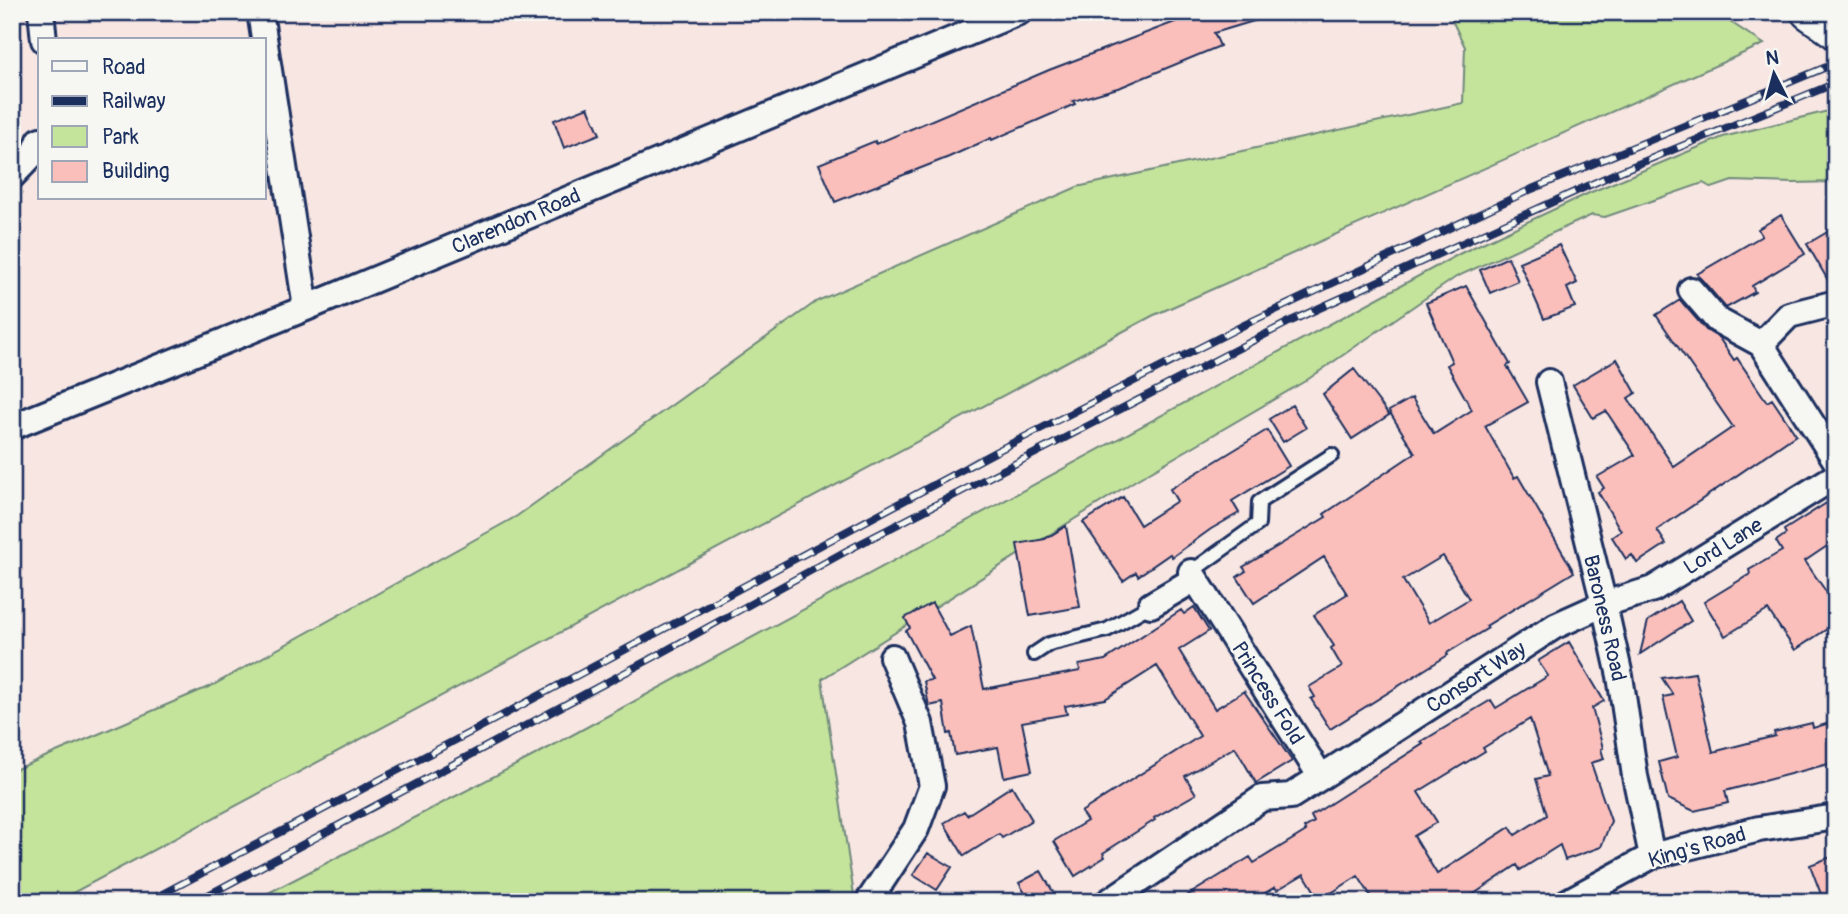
<svg xmlns="http://www.w3.org/2000/svg" width="1848" height="914" viewBox="0 0 1848 914" font-family="Pangolin,sans-serif">
  <rect width="100%" height="100%" fill="#f8e6e2"/>
  <filter id="ink" filterUnits="userSpaceOnUse"><feTurbulence type="fractalNoise" baseFrequency=".0143" numOctaves="2"/><feDisplacementMap in="SourceGraphic" scale="14" xChannelSelector="R" yChannelSelector="G"/><feConvolveMatrix kernelMatrix="1 2 1 2 8 2 1 2 1" color-interpolation-filters="sRGB"/></filter>
  <g filter="url(#ink)">
    <path fill="#c4e39b" stroke="#70897c" stroke-width="2" d="M 1448,12 L 1715,12 L 1764,44 L 1152,316 L 56,902 L 12,902 L 12,771 L 213,685 L 517,516 L 817,301 L 1077,187 L 1463,103 L 1465,47 Z
      M 1836,109 L 1836,182 L 1793,183 L 1732,181 L 1712,188 L 1703,183 L 1605,217 L 1592,215 L 1456,277 L 1307,380 L 1136,480 L 822,679 L 855,902 L 251,902 L 539,753 L 1461,253 L 1589,193 L 1723,137 Z"/>
    <path fill="#fbbfbb" stroke="#1b2f5e" stroke-width="2" fill-rule="evenodd" d="M 1201,12 L 1264,12 L 1264,18 L 1214,33 L 1220,46 L 1121,87 L 1073,101 L 1075,104 L 992,140 L 991,138 L 949,157 L 835,202 L 819,164 L 875,141 L 876,144 L 1049,70 Z
      M 588,107 L 600,134 L 564,148 L 554,120 Z
      M 1781,215 L 1805,254 L 1752,286 L 1755,292 L 1726,308 L 1697,274 L 1762,236 L 1758,229 Z
      M 1836,227 L 1836,289 L 1833,289 L 1807,244 Z
      M 1559,245 L 1577,283 L 1567,288 L 1575,307 L 1544,319 L 1519,262 Z
      M 1508,257 L 1518,281 L 1490,293 L 1480,270 Z
      M 1466,286 L 1510,364 L 1507,366 L 1528,402 L 1485,426 L 1514,478 L 1518,476 L 1574,572 L 1486,626 L 1488,628 L 1447,653 L 1448,655 L 1330,729 L 1311,699 L 1315,697 L 1309,687 L 1342,667 L 1331,648 L 1334,646 L 1314,615 L 1347,594 L 1324,557 L 1254,603 L 1237,577 L 1246,571 L 1243,567 L 1326,517 L 1324,514 L 1415,453 L 1389,411 L 1412,398 L 1434,434 L 1472,410 L 1447,365 L 1452,362 L 1426,303 ZM 1443,556 L 1469,599 L 1429,623 L 1403,580 Z
      M 1680,300 L 1706,330 L 1719,338 L 1734,360 L 1737,358 L 1767,402 L 1772,399 L 1796,435 L 1657,530 L 1666,544 L 1637,563 L 1632,555 L 1626,559 L 1612,537 L 1621,531 L 1598,492 L 1604,488 L 1597,477 L 1635,455 L 1606,411 L 1593,418 L 1573,385 L 1617,359 L 1636,393 L 1628,398 L 1674,467 L 1733,427 L 1656,315 Z
      M 1354,369 L 1389,415 L 1352,439 L 1323,394 Z
      M 1292,405 L 1306,428 L 1283,442 L 1269,419 Z
      M 1267,430 L 1289,466 L 1232,501 L 1239,513 L 1211,529 L 1172,557 L 1170,554 L 1138,576 L 1136,572 L 1123,581 L 1083,522 L 1123,497 L 1140,525 L 1177,501 L 1170,489 Z
      M 1836,497 L 1836,540 L 1805,561 L 1836,606 L 1836,623 L 1795,650 L 1768,610 L 1725,636 L 1704,602 L 1750,574 L 1749,570 L 1782,551 L 1776,541 L 1786,534 L 1784,530 Z
      M 1066,526 L 1080,607 L 1030,616 L 1017,544 L 1045,539 Z
      M 1679,601 L 1691,621 L 1640,654 L 1648,621 Z
      M 932,603 L 950,636 L 971,626 L 984,689 L 1080,671 L 1079,665 L 1105,660 L 1181,610 L 1184,614 L 1194,607 L 1209,631 L 1179,650 L 1215,709 L 1244,691 L 1292,761 L 1256,783 L 1235,747 L 1185,776 L 1196,794 L 1154,818 L 1155,820 L 1103,853 L 1105,857 L 1075,876 L 1054,841 L 1087,821 L 1081,812 L 1200,736 L 1157,666 L 1105,699 L 1065,706 L 1067,714 L 1022,722 L 1032,771 L 1004,777 L 998,747 L 955,755 L 951,733 L 948,734 L 943,703 L 929,706 L 924,681 L 932,680 L 906,631 L 910,628 L 905,618 Z
      M 1569,642 L 1604,701 L 1592,708 L 1603,748 L 1601,749 L 1604,759 L 1591,763 L 1611,821 L 1601,847 L 1565,860 L 1560,845 L 1520,870 L 1517,865 L 1462,902 L 1375,902 L 1358,876 L 1320,900 L 1304,874 L 1277,890 L 1275,887 L 1250,902 L 1177,902 L 1250,857 L 1254,863 L 1306,831 L 1304,828 L 1314,822 L 1311,816 L 1423,744 L 1421,742 L 1491,700 L 1496,708 L 1548,676 L 1538,661 ZM 1530,719 L 1548,776 L 1536,779 L 1547,815 L 1515,835 L 1510,827 L 1437,874 L 1414,836 L 1437,822 L 1418,792 L 1485,751 L 1483,748 Z
      M 1695,673 L 1713,752 L 1775,736 L 1774,732 L 1812,723 L 1813,728 L 1836,721 L 1836,762 L 1725,791 L 1728,803 L 1694,811 L 1668,799 L 1659,762 L 1677,757 L 1663,697 L 1673,695 L 1662,678 Z
      M 1012,786 L 1032,820 L 1002,838 L 999,834 L 964,856 L 944,823 L 964,811 L 967,815 Z
      M 928,853 L 952,867 L 937,890 L 913,875 Z
      M 1836,855 L 1836,902 L 1824,902 L 1810,865 Z
      M 1041,871 L 1059,902 L 1030,902 L 1019,883 Z"/>
    <g fill="none" stroke-linecap="round" stroke-linejoin="round">
      <defs>
        <path id="service" d="M 1191,572 L 1258,524 L 1259,502 L 1332,455
          M 1034,654 L 1049,644 L 1107,630 L 1151,605"/>
        <path id="minor" d="M 41,12 L 44,40
          M 260,12 L 306,308
          M 12,176 L 35,152 L 40,140
          M 1691,290 L 1717,320 L 1761,344
          M 1836,303 L 1789,315 L 1761,344 L 1836,461
          M 1549,382 L 1604,604 L 1620,676 L 1635,776 L 1652,856
          M 12,427 L 306,308 L 1019,12
          M 1191,572 L 1321,777 L 1555,626 L 1604,604 L 1653,589 L 1836,476
          M 1151,605 L 1195,579
          M 868,902 L 916,829 L 932,786 L 920,723 L 892,657
          M 1108,902 L 1262,798 L 1291,796 L 1321,777
          M 1567,902 L 1652,856 L 1759,829 L 1836,817"/>
        <path id="secondary" d="M 1808,12 L 1836,32"/>
      </defs>
      <use href="#service" stroke="#1b2f5e" stroke-width="18"/>
      <use href="#minor" stroke="#1b2f5e" stroke-width="30"/>
      <use href="#secondary" stroke="#1b2f5e" stroke-width="38"/>
      <use href="#service" stroke="#f6f6f2" stroke-width="12"/>
      <use href="#minor" stroke="#f6f6f2" stroke-width="24"/>
      <use href="#secondary" stroke="#f6f6f2" stroke-width="33"/>
      <defs>
        <path id="rail" d="M 147,902 L 488,723 L 995,452 L 1246,324 L 1532,189 L 1836,63
          M 195,902 L 656,656 L 848,550 L 1291,321 L 1616,173 L 1836,83"/>
      </defs>
      <use href="#rail" stroke="#1b2f5e" stroke-width="8"/>
      <use href="#rail" stroke="#f6f6f2" stroke-width="5" stroke-dasharray="16" stroke-linecap="butt"/>
    </g>
  </g>
  <g text-anchor="middle" stroke-width="5" stroke-linejoin="round" paint-order="stroke">
    <g font-size="21" fill="#1b2f5e" stroke="#f6f6f2">
      <text transform="translate(516 221) rotate(-23)" y="7">Clarendon Road</text>
      <text transform="translate(1723 546) rotate(-32)" y="7">Lord Lane</text>
      <text transform="translate(1605 618) rotate(77)" y="7">Baroness Road</text>
      <text transform="translate(1476 677) rotate(-33)" y="7">Consort Way</text>
      <text transform="translate(1268 693) rotate(58)" y="7">Princess Fold</text>
      <text transform="translate(1697 847) rotate(-16)" y="7">King's Road</text>
    </g>
  </g>
  <rect width="1848" height="914" fill="none" stroke="#f6f6f2" stroke-width="42"/>
  <rect x="21" y="21" width="1806" height="872" fill="none" stroke="#1b2f5e" stroke-width="2.5" filter="url(#ink)"/>
  <rect x="38" y="38" width="228" height="161" fill="#f6f6f2" stroke="#9ea6b7" stroke-width="2"/>
  <rect x="52" y="61" width="35" height="10" fill="#f6f6f2" stroke="#9ea6b7" stroke-width="2"/>
  <text x="102" y="74" font-size="21" fill="#1b2f5e">Road</text>
  <rect x="52" y="96" width="35" height="10" fill="#1b2f5e" stroke="#9ea6b7" stroke-width="2"/>
  <text x="102" y="108" font-size="21" fill="#1b2f5e">Railway</text>
  <rect x="52" y="126" width="35" height="21" fill="#c4e39b" stroke="#9ea6b7" stroke-width="2"/>
  <text x="102" y="144" font-size="21" fill="#1b2f5e">Park</text>
  <rect x="52" y="161" width="35" height="21" fill="#fbbfbb" stroke="#9ea6b7" stroke-width="2"/>
  <text x="102" y="178" font-size="21" fill="#1b2f5e">Building</text>
  <g transform="translate(1774 74) rotate(354)" stroke="#f6f6f2" stroke-width="5" paint-order="stroke">
  <path d="M0-5L12 26L0 18L-12 26Z" fill="#1b2f5e"/>
  <text y="-10" font-size="19" font-weight="bold" text-anchor="middle" fill="#1b2f5e">N</text>
  </g>
</svg>
